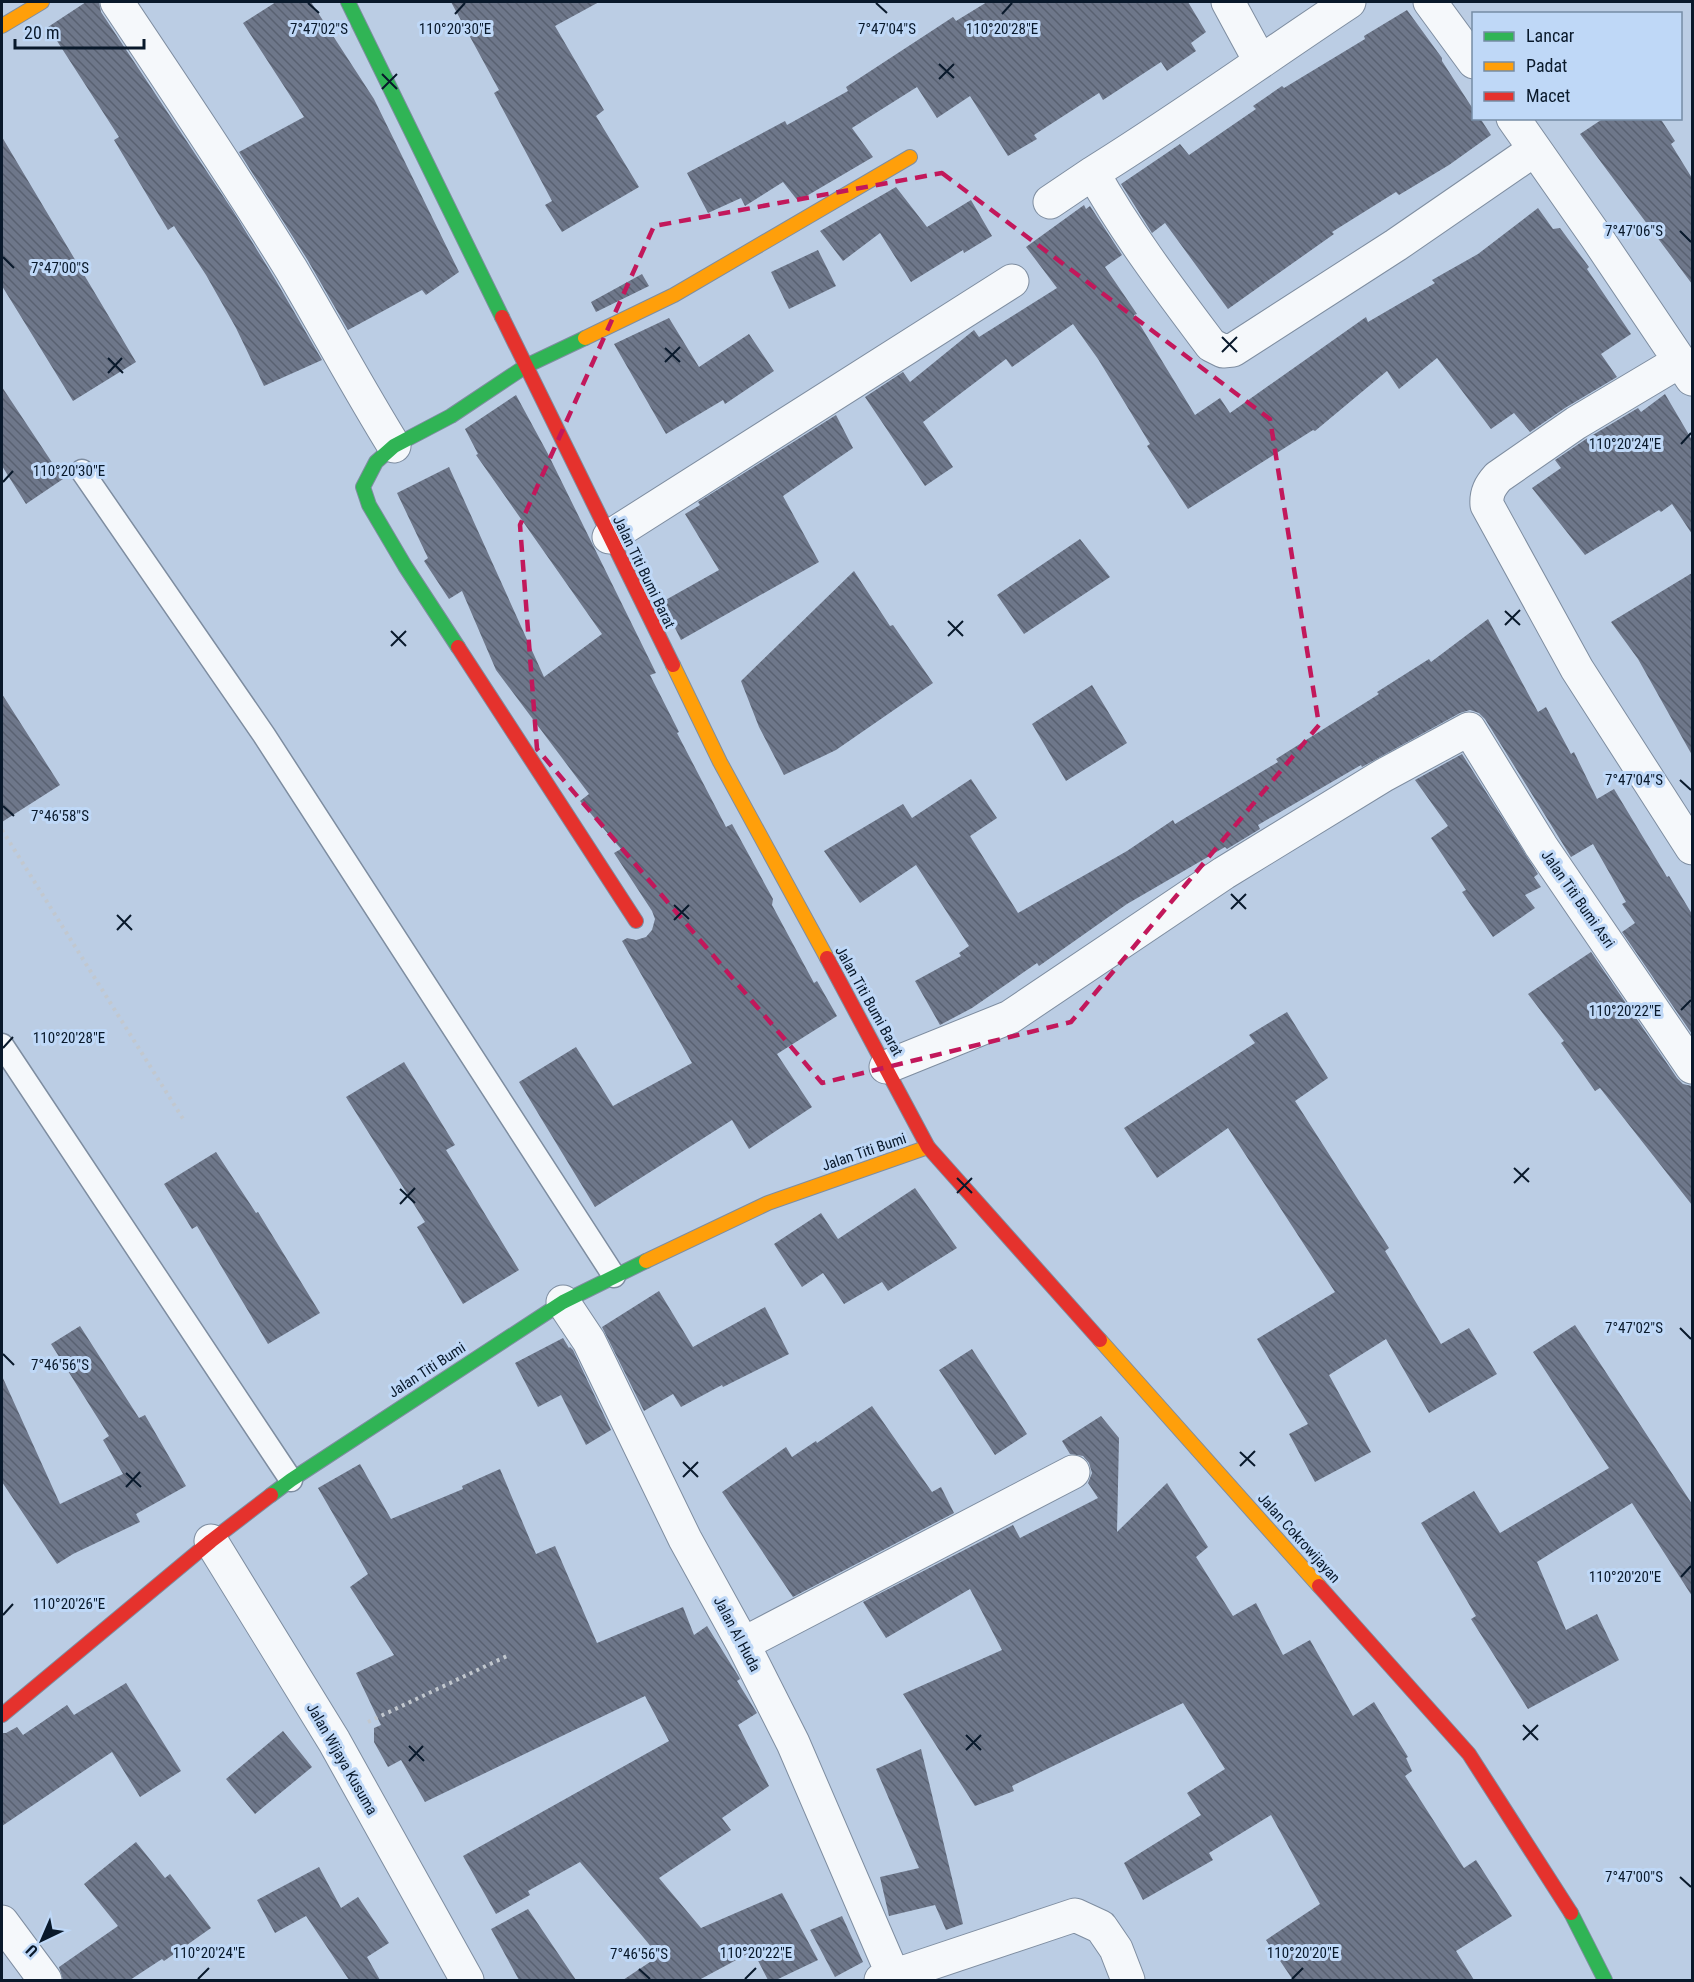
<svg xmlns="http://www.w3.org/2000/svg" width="1694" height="1982" viewBox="0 0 1694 1982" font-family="'Roboto Condensed',sans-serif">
  <defs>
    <pattern id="building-back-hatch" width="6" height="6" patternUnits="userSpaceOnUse" patternTransform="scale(1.5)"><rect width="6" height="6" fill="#6e778a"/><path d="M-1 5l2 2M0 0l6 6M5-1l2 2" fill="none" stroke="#596171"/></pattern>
  </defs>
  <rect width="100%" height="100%" fill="#bbcde4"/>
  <path fill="url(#building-back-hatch)" d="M 86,2 L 99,2 L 101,12 L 233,211 L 275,279 L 322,360 L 264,386 L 236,328 L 206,275 L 174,226 L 168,230 L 114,140 L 119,137 L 48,27 Z
    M 276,2 L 311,2 L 374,99 L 459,272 L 426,295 L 422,290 L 348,330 L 307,259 L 239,152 L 304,117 L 243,23 Z
    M 451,2 L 599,2 L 555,26 L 604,110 L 596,116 L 639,187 L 562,232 L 545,205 L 552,201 L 494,93 L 499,90 Z
    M 987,2 L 1188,2 L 1206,32 L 1191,43 L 1196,51 L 1167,71 L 1161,62 L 1103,100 L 1099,93 L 1034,135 L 1037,139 L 1008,156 L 970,96 L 937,118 L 917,87 L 852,128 L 873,157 L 798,201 L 783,182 L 745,206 L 741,198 L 708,213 L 687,173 L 785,121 L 787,125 L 848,91 L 846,87 L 953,17 L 956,21 Z
    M 1407,10 L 1442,58 L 1442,61 L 1473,109 L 1473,118 L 1480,118 L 1491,135 L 1449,165 L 1399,195 L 1396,192 L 1332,232 L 1334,234 L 1228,309 L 1165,223 L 1152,233 L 1121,184 L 1180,144 L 1189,155 L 1256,109 L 1253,106 L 1282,86 L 1284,88 L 1365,39 L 1364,36 Z
    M 1604,118 L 1660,118 L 1675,141 L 1671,144 L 1692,178 L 1692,284 L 1580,134 Z
    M 2,137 L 136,362 L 73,401 L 2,286 Z
    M 896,187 L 927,227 L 971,200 L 992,236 L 964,253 L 963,250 L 911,282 L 880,233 L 843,261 L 820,231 Z
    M 1084,205 L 1086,209 L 1090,206 L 1122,255 L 1105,267 L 1137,314 L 1134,315 L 1195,415 L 1220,398 L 1230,413 L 1366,317 L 1368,322 L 1435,283 L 1432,280 L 1478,254 L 1538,208 L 1553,229 L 1560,228 L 1589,267 L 1587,269 L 1631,334 L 1601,354 L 1617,377 L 1565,408 L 1530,432 L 1514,413 L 1491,429 L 1437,358 L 1399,389 L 1387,371 L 1315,431 L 1313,430 L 1188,509 L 1147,446 L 1150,444 L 1098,359 L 1073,324 L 1012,367 L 1006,359 L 923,422 L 953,467 L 925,486 L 865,397 L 903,372 L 910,382 L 974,330 L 979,337 L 1057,288 L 1026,247 Z
    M 818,250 L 836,286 L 789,309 L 771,272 Z
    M 642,274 L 649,286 L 596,312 L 591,302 Z
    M 669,318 L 699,367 L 749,334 L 774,371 L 725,404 L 723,400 L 666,434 L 614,344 Z
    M 2,387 L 63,479 L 26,504 L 2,466 Z
    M 1665,394 L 1692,440 L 1692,534 L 1672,504 L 1661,512 L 1659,510 L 1585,555 L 1532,488 L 1561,468 L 1555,460 L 1586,439 L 1638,408 L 1641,412 Z
    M 516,395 L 548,454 L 656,673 L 650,675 L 679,732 L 677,733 L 726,827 L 732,824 L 773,899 L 772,905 L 814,983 L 817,981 L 837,1016 L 777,1054 L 812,1107 L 749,1149 L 732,1120 L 595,1207 L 519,1082 L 576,1047 L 613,1106 L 692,1063 L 622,941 L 627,938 L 636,940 L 646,937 L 652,930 L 655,919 L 652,911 L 614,853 L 621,849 L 580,801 L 589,794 L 496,670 L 462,591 L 449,599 L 424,561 L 428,558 L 397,493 L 449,467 L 544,677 L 602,634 L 476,455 L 478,454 L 465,429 Z
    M 836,415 L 853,448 L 783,496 L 819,562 L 681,640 L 662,602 L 719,570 L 685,514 L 700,505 L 698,502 Z
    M 1080,539 L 1110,577 L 1024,634 L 997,595 Z
    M 854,571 L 890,626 L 893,625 L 933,683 L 836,750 L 784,775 L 759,727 L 741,681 Z
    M 1692,573 L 1692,755 L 1638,659 L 1611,622 Z
    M 1488,619 L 1538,712 L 1546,707 L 1571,754 L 1574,752 L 1597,799 L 1614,789 L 1667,877 L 1669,876 L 1692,914 L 1692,1034 L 1622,932 L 1635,923 L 1622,904 L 1626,902 L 1593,844 L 1571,857 L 1485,719 L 1479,713 L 1470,710 L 1460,713 L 1362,767 L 1361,765 L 1258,825 L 1260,829 L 1227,849 L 1225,847 L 1127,904 L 1039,966 L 1037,963 L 972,1008 L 940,1025 L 915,981 L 961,956 L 959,953 L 969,946 L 916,865 L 860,903 L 824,851 L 903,804 L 912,818 L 971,779 L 997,818 L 970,836 L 1018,913 L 1127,851 L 1173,820 L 1175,824 L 1278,762 L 1276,759 L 1379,694 L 1377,692 L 1429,659 L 1431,662 Z
    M 1092,685 L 1127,743 L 1066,781 L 1032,724 Z
    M 2,694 L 60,785 L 2,822 Z
    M 1462,754 L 1538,874 L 1534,877 L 1541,887 L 1525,895 L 1535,908 L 1493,937 L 1462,892 L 1466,890 L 1431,838 L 1448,826 L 1415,780 Z
    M 1591,952 L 1677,1078 L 1683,1084 L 1692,1086 L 1692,1205 L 1600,1088 L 1595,1091 L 1561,1043 L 1564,1041 L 1528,994 Z
    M 1287,1012 L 1328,1078 L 1295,1101 L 1389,1248 L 1385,1251 L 1441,1344 L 1469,1328 L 1497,1374 L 1429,1413 L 1386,1339 L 1329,1375 L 1371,1452 L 1315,1482 L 1289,1434 L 1308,1424 L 1257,1339 L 1335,1292 L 1228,1128 L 1157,1178 L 1124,1128 L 1255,1043 L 1249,1035 Z
    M 404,1062 L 455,1145 L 446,1150 L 519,1270 L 463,1304 L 417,1227 L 425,1222 L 346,1097 Z
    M 216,1152 L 256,1213 L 258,1212 L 320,1313 L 268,1344 L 197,1226 L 192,1229 L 164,1184 Z
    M 915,1188 L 957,1248 L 888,1291 L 882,1282 L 844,1304 L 823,1273 L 802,1287 L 774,1244 L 821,1213 L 838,1239 Z
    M 659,1291 L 693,1347 L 765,1307 L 789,1354 L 723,1387 L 722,1385 L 681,1407 L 673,1394 L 644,1411 L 602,1327 Z
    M 1575,1325 L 1692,1504 L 1692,1596 L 1632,1503 L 1537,1562 L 1566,1630 L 1597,1614 L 1619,1660 L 1528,1709 L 1471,1619 L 1476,1616 L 1421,1523 L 1474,1491 L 1500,1533 L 1609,1468 L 1533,1352 Z
    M 80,1326 L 139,1418 L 145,1415 L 186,1486 L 136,1514 L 140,1522 L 73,1554 L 57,1564 L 2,1482 L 2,1376 L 60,1504 L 123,1474 L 103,1440 L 109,1436 L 51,1344 Z
    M 563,1338 L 569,1348 L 570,1347 L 573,1350 L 611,1430 L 586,1445 L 561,1395 L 538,1407 L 515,1363 Z
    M 972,1349 L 1027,1434 L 995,1455 L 939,1370 Z
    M 872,1406 L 932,1492 L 941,1487 L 954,1513 L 793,1597 L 722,1492 L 786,1447 L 792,1457 L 816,1441 L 817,1443 Z
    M 1101,1416 L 1119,1438 L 1117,1532 L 1167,1483 L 1208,1547 L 1196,1557 L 1233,1616 L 1256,1603 L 1283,1655 L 1310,1640 L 1353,1716 L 1374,1702 L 1408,1757 L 1406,1758 L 1412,1771 L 1405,1776 L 1464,1868 L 1476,1860 L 1512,1916 L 1456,1951 L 1474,1980 L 1293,1980 L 1266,1940 L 1320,1904 L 1271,1815 L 1209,1853 L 1213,1860 L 1143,1900 L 1124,1863 L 1201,1815 L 1187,1793 L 1225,1769 L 1183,1703 L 1012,1786 L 1014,1791 L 975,1806 L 903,1694 L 1002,1650 L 970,1589 L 886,1638 L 863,1602 L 1013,1525 L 1020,1538 L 1098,1498 L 1088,1483 L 1092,1473 L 1089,1463 L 1083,1456 L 1070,1454 L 1062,1441 Z
    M 360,1464 L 391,1519 L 463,1489 L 462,1486 L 500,1469 L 536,1554 L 555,1546 L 597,1643 L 683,1607 L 694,1635 L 707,1626 L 739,1677 L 740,1679 L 737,1681 L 757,1713 L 738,1725 L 769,1786 L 722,1818 L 731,1830 L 659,1878 L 701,1928 L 782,1893 L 818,1960 L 776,1980 L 768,1980 L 753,1951 L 699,1980 L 623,1980 L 659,1956 L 580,1862 L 528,1891 L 530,1895 L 496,1914 L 463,1856 L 669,1741 L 645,1696 L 425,1802 L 401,1760 L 388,1767 L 374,1742 L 374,1728 L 381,1725 L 356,1673 L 394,1655 L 350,1587 L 368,1574 L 318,1488 Z
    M 126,1683 L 181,1771 L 140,1797 L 112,1752 L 2,1826 L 2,1733 L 6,1733 L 17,1727 L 23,1735 L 67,1705 L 74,1715 Z
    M 283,1731 L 312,1767 L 255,1814 L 226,1779 Z
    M 921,1749 L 963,1924 L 946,1930 L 935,1905 L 889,1916 L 880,1877 L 919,1868 L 876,1769 Z
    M 136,1842 L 165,1878 L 170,1874 L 211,1928 L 164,1961 L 162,1959 L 130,1980 L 63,1980 L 59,1967 L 118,1926 L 84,1884 Z
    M 319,1867 L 341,1908 L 358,1897 L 389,1943 L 367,1957 L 380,1980 L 349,1980 L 306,1916 L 275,1933 L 257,1900 Z
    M 528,1909 L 576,1980 L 519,1980 L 491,1929 Z
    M 842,1916 L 863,1962 L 835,1977 L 810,1930 Z"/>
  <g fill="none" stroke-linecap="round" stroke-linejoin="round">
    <defs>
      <path id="lane" d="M 82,471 L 264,735 L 614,1276
        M 2,1045 L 291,1480"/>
      <path id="street" d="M 117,2 C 176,90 235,178 291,269 C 326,328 358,388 394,446
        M 1228,2 L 1260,61
        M 1349,2 C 1263,59 1180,119 1093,173 C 1127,234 1169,289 1211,345 L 1223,351 L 1233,350 L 1396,245 L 1534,150
        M 1430,2 L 1474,62
        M 1513,118 L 1597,238 L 1692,379
        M 1050,202 L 1093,173
        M 1680,361 L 1576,423 L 1498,477 C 1490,486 1486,493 1487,505 L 1577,669 L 1692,848
        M 609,537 L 1012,281
        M 886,1067 L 1010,1017 L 1224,873 L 1384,775 L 1469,729 L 1541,846 L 1692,1067
        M 563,1302 L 589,1341 L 685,1539 L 743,1644 L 793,1743 L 893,1975
        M 211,1541 L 334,1741 L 467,1980
        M 743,1644 L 1073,1472
        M 2,1922 L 45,1980
        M 881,1980 L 1075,1915 L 1101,1927 L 1116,1949 L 1128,1980"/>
      <path id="fast" d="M 348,2 L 502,317
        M 458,647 L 405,566 L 369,505 L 363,487 L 376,462 L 394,446 L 451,416 L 526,366 L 585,338
        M 271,1495 L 291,1480 L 563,1302 L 646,1261
        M 1571,1913 L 1605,1980"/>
      <path id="slow" d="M 2,26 L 42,2
        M 585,338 L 674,295 L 910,157
        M 673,665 L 720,762 L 827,958
        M 646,1261 L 768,1203 L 928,1147
        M 1100,1340 L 1319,1586"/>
      <path id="jam" d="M 502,317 L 673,665
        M 458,647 L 636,921
        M 827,958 L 928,1147 L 1100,1340
        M 1319,1586 L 1469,1754 L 1571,1913
        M 2,1715 L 211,1541 L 271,1495"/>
    </defs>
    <use href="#lane" stroke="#7e8da0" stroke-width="25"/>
    <use href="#street" stroke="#7e8da0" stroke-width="35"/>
    <use href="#fast" stroke="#7e8da0" stroke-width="16"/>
    <use href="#slow" stroke="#7e8da0" stroke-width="16"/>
    <use href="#jam" stroke="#7e8da0" stroke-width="16"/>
    <path stroke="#c2c8cf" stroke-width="4" stroke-dasharray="3 4.5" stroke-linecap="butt" d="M 2,830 L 185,1122
      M 368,1722 L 507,1656"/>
    <use href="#lane" stroke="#f5f8fb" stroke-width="22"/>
    <use href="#street" stroke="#f5f8fb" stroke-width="33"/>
    <use href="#fast" stroke="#30b455" stroke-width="14"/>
    <use href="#slow" stroke="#ff9f0a" stroke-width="14"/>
    <use href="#jam" stroke="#e5322d" stroke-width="14"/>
  </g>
  <path fill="none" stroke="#c2185b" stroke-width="4.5" stroke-dasharray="12 8" stroke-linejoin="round" d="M 942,173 L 1270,419 L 1319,725 L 1071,1022 L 822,1083 L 537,749 L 520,525 L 654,226 Z"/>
  <path fill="none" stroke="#09192b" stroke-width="2" d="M 308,3 L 319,13M 876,3 L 887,13M 455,14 L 465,3M 1002,14 L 1012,3M 939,64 L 954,78M 382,74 L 397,89M 939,79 L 954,64M 382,89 L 397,74M 1680,231 L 1691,242M 3,257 L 14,268M 1222,337 L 1237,352M 665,348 L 680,362M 1222,352 L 1237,337M 108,358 L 123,373M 665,362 L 680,347M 108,373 L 122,358M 1681,444 L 1691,433M 3,482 L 13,471M 1505,611 L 1520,625M 948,621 L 963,636M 1505,625 L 1520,610M 391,631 L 406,646M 948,636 L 963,621M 391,646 L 406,631M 1680,780 L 1691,790M 3,806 L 14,816M 1231,894 L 1246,909M 674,905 L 689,919M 1231,909 L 1246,894M 117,915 L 132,930M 674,920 L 689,905M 117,930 L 131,915M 1681,1010 L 1691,1000M 3,1048 L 13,1037M 1514,1168 L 1529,1182M 957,1178 L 972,1193M 1514,1183 L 1529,1168M 400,1189 L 415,1203M 957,1193 L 972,1178M 400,1204 L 415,1188M 1680,1328 L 1691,1339M 3,1354 L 14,1365M 1240,1452 L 1255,1466M 683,1462 L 698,1477M 1240,1466 L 1255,1451M 126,1473 L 141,1487M 683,1477 L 698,1462M 126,1487 L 140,1472M 1681,1577 L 1691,1566M 3,1615 L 13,1604M 1523,1725 L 1538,1740M 966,1735 L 981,1750M 1523,1740 L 1538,1725M 409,1746 L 424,1761M 966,1750 L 981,1735M 409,1761 L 423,1746M 1680,1877 L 1691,1887M 639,1969 L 650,1979M 198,1979 L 209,1968M 745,1979 L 756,1968M 1292,1979 L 1303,1968"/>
  <g text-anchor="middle" stroke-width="6" stroke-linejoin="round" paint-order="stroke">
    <g font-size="15" fill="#09192b" stroke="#bfd8f7">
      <text transform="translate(644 572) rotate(64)" y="5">Jalan Titi Bumi Barat</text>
      <text transform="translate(1578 899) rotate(55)" y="5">Jalan Titi Bumi Asri</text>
      <text transform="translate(869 1001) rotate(61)" y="5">Jalan Titi Bumi Barat</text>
      <text transform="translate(864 1152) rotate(-19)" y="5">Jalan Titi Bumi</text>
      <text transform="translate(427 1370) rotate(-33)" y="5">Jalan Titi Bumi</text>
      <text transform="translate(1299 1538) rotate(48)" y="5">Jalan Cokrowijayan</text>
      <text transform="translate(737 1634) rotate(62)" y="5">Jalan Al Huda</text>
      <text transform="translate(342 1759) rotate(60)" y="5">Jalan Wijaya Kusuma</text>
    </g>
  </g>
  <g font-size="15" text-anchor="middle" fill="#09192b" stroke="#bfd8f7" stroke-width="6" stroke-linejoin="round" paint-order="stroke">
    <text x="319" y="34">7°47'02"S</text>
    <text x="887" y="34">7°47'04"S</text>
    <text x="455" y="34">110°20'30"E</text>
    <text x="1002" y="34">110°20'28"E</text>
    <text x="1634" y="236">7°47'06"S</text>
    <text x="60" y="273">7°47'00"S</text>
    <text x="1625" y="449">110°20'24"E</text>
    <text x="69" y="476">110°20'30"E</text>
    <text x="1634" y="785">7°47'04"S</text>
    <text x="60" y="821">7°46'58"S</text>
    <text x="1625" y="1016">110°20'22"E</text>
    <text x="69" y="1043">110°20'28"E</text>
    <text x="1634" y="1333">7°47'02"S</text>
    <text x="60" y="1370">7°46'56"S</text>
    <text x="1625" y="1582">110°20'20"E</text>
    <text x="69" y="1609">110°20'26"E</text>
    <text x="1634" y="1882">7°47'00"S</text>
    <text x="209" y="1958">110°20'24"E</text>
    <text x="756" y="1958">110°20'22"E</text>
    <text x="1303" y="1958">110°20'20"E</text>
    <text x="639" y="1959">7°46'56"S</text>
  </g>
  <rect width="1694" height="1982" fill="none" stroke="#09192b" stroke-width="6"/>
  <rect x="1472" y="12" width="210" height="108" fill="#bfd8f7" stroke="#768ca5" stroke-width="1.5"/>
  <rect x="1484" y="32" width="30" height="9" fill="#30b455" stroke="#768ca5" stroke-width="1.5"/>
  <text x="1526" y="42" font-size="18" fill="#09192b">Lancar</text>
  <rect x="1484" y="62" width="30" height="9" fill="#ff9f0a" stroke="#768ca5" stroke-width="1.5"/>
  <text x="1526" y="72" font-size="18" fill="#09192b">Padat</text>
  <rect x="1484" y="92" width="30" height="9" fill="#e5322d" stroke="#768ca5" stroke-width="1.5"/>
  <text x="1526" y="102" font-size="18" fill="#09192b">Macet</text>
  <g transform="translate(42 1940) rotate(224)" stroke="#bfd8f7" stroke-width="4.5" paint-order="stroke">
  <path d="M0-4.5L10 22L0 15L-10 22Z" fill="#09192b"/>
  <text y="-9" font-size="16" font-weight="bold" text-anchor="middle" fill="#09192b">U</text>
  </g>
  <path d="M15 39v9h129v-9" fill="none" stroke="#09192b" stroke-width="3"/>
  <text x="24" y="39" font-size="18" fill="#09192b" stroke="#bfd8f7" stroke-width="4.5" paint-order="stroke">20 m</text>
</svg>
